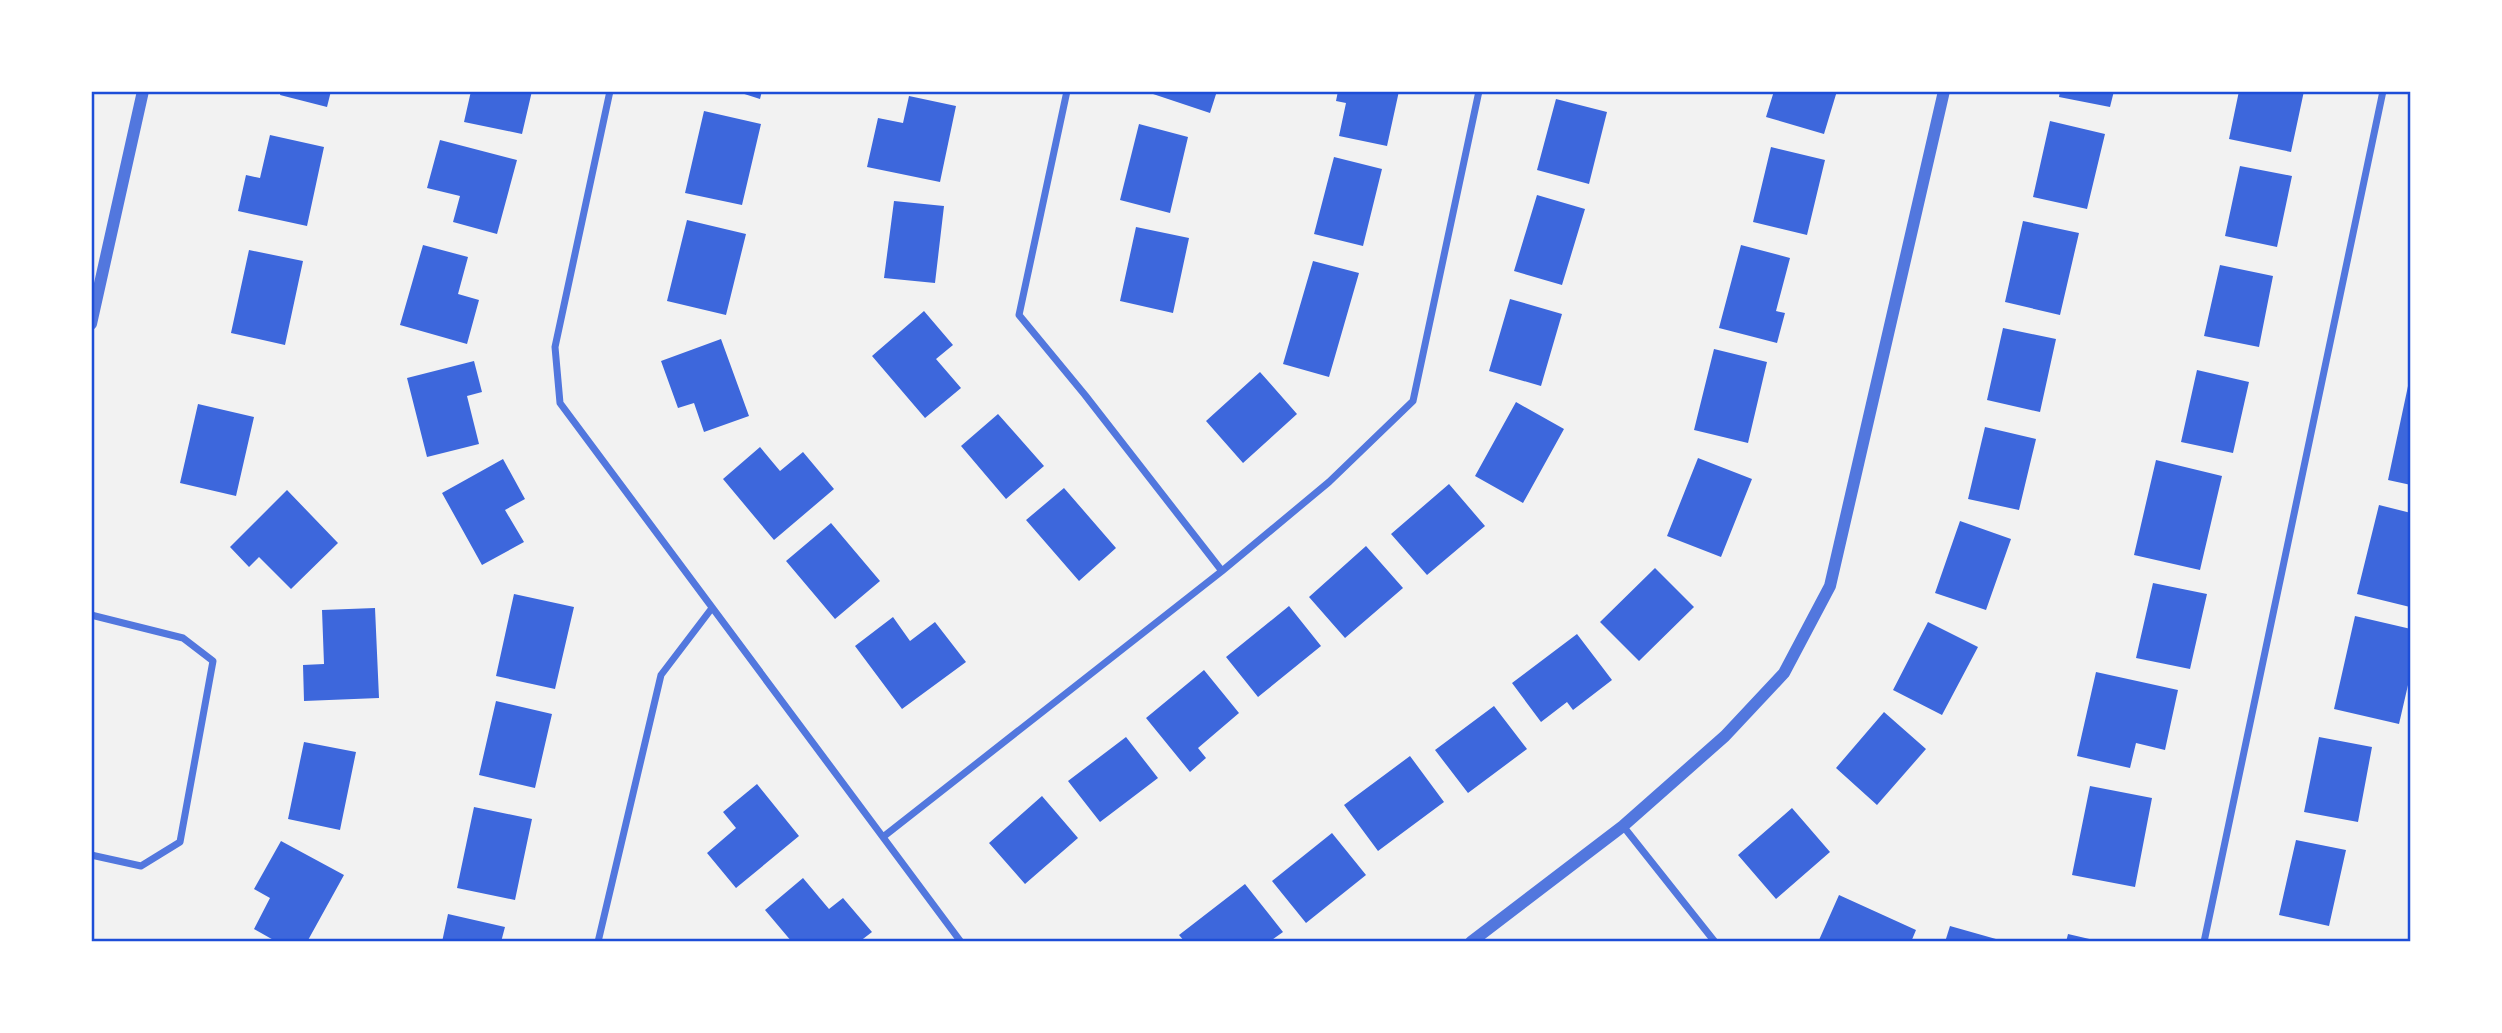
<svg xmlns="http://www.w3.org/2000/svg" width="2502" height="1033" viewBox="0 0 2502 1033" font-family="Roboto,sans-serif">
  <rect width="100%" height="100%" fill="#f2f2f2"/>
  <path fill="#3d67dc" d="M 281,91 L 331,91 L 327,107 L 280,95 Z
    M 471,91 L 532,91 L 522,134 L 464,122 Z
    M 735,91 L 762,91 L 760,99 Z
    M 1144,91 L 1217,91 L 1210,113 Z
    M 1338,91 L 1399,91 L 1387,146 L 1339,136 L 1346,103 L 1336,101 Z
    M 1774,91 L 1837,91 L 1824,134 L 1766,117 Z
    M 2060,91 L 2114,91 L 2110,107 L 2059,97 Z
    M 2239,91 L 2304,91 L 2291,152 L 2229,139 Z
    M 909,96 L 956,106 L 940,182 L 867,167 L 878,118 L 903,123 Z
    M 1556,99 L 1607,112 L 1589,184 L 1537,170 Z
    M 704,111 L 761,124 L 742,205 L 685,193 Z
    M 2050,121 L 2105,134 L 2087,209 L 2033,197 Z
    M 1139,124 L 1188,137 L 1170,213 L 1120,200 Z
    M 270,135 L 324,147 L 307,226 L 238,211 L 246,175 L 260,178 Z
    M 440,140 L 517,160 L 497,234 L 453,222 L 460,196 L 427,188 Z
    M 1771,147 L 1825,160 L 1807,235 L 1753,222 Z
    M 1334,157 L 1382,169 L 1363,246 L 1314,234 Z
    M 2240,166 L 2292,176 L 2277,247 L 2225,236 Z
    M 1537,195 L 1585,209 L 1562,285 L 1514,271 Z
    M 894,201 L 944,206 L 935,283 L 884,278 Z
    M 687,220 L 746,234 L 726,315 L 667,301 Z
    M 2023,221 L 2079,233 L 2060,315 L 2005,302 Z
    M 1136,227 L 1189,238 L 1173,313 L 1120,301 Z
    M 423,245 L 468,257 L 458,294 L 479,300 L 467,344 L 400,325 Z
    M 1741,245 L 1790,258 L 1776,311 L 1785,313 L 1777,343 L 1719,328 Z
    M 249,250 L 303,261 L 285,345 L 231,333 Z
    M 1313,261 L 1359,273 L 1329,377 L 1283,364 Z
    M 2220,265 L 2273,276 L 2259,347 L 2204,336 Z
    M 1510,299 L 1562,314 L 1541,386 L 1489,371 Z
    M 924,311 L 953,345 L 936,359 L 961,388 L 925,418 L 872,356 Z
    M 2003,328 L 2056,339 L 2040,412 L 1987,400 Z
    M 721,339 L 749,416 L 704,432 L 694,403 L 678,408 L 661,361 Z
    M 1714,349 L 1767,362 L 1748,443 L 1694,430 Z
    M 474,361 L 482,392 L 467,396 L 479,444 L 427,457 L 407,378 Z
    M 2197,370 L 2249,382 L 2233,453 L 2181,442 Z
    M 1260,372 L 1297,414 L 1243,463 L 1206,421 Z
    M 2408,386 L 2411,386 L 2411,485 L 2388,480 Z
    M 1516,402 L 1564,429 L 1523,503 L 1475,476 Z
    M 198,404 L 254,417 L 236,496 L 180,483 Z
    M 998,414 L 1044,466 L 1006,499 L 961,446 Z
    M 1985,427 L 2036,439 L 2019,510 L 1968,499 Z
    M 760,447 L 780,471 L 803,452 L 834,489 L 774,540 L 723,479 Z
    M 1698,458 L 1752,479 L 1721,557 L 1667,536 Z
    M 503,459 L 525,499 L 505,510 L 524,542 L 482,565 L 442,493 Z
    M 2156,460 L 2222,476 L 2200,570 L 2134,555 Z
    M 1449,484 L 1485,526 L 1427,575 L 1391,534 Z
    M 1064,488 L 1116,548 L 1079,581 L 1026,520 Z
    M 287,490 L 338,543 L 291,589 L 259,557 L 249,567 L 230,547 Z
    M 2379,505 L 2411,513 L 2410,607 L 2357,594 Z
    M 1960,521 L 2011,539 L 1986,610 L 1935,593 Z
    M 831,523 L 880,581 L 835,619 L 786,561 Z
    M 1366,546 L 1403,588 L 1345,638 L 1309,597 Z
    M 1655,568 L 1694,607 L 1639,661 L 1600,622 Z
    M 2153,583 L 2207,594 L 2190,669 L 2136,658 Z
    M 514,594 L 574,607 L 555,689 L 496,676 Z
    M 1289,606 L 1321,646 L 1258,697 L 1226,657 Z
    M 375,608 L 379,698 L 304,701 L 303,665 L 324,664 L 322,610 Z
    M 2355,616 L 2411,629 L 2411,672 L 2399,724 L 2334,709 Z
    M 893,617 L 910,641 L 935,622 L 966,662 L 902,709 L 855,646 Z
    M 1928,622 L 1978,647 L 1942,715 L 1893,690 Z
    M 1577,634 L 1612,680 L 1573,710 L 1567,702 L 1541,722 L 1512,683 Z
    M 1204,670 L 1239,713 L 1198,748 L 1206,758 L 1190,772 L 1146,718 Z
    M 2096,672 L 2178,690 L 2165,750 L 2136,743 L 2130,768 L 2077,756 Z
    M 496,701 L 552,714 L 535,788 L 479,775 Z
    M 1494,706 L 1527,749 L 1468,793 L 1435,750 Z
    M 1884,712 L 1926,749 L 1877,805 L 1836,768 Z
    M 1126,737 L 1158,778 L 1100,822 L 1068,781 Z
    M 2319,737 L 2372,747 L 2358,822 L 2304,812 Z
    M 304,742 L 356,752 L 340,830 L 288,819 Z
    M 1410,756 L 1444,802 L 1378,851 L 1344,805 Z
    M 757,784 L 799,836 L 736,888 L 707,853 L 736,828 L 723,812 Z
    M 2090,786 L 2152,798 L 2135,887 L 2072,875 Z
    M 1042,796 L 1078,838 L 1025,884 L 989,843 Z
    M 474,807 L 532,819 L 515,900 L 457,888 Z
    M 1792,808 L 1830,852 L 1776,899 L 1738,855 Z
    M 1332,833 L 1366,875 L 1306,923 L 1272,881 Z
    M 2296,840 L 2346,850 L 2329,926 L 2279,915 Z
    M 281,841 L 344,875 L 307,942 L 277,942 L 254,929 L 270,898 L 254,889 Z
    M 803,878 L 829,909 L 843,898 L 872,932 L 859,942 L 792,942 L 765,910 Z
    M 1245,884 L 1283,932 L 1269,942 L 1185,942 L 1179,935 Z
    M 1839,895 L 1916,930 L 1911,942 L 1824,942 L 1819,940 Z
    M 448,914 L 505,927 L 501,942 L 442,942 Z
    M 1950,926 L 2003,941 L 2002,942 L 1945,942 Z
    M 2068,934 L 2098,941 L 2098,942 L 2066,942 Z"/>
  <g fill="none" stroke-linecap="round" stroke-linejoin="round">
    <path stroke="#5277de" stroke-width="7" d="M 610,91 L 555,347 L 560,403 L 961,942
      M 1067,91 L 1019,315 L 1085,395 L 1222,571
      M 91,615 L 183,638 L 213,661 L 180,842 L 141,866 L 91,855
      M 1623,826 L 1715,942
      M 883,837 L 1222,571 L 1329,482 L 1413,401 L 1479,91
      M 598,942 L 661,675 L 712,608
      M 2204,942 L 2383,91"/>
    <path stroke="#5277de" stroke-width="12" d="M 91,324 L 143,91
      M 1471,942 L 1623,826 L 1725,736 L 1784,673 L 1830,586 L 1944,91"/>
  </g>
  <rect width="2502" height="1033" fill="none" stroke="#ffffff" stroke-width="186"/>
  <rect x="93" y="93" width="2316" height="847" fill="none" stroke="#1d4ed8" stroke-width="2.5"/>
</svg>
